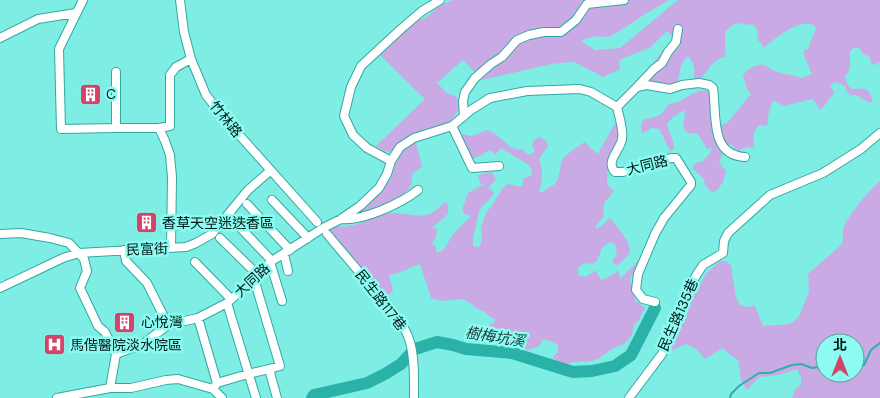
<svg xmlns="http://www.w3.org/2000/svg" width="880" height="398" viewBox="0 0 880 398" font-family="'DM Sans','Noto Sans TC',sans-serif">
  <rect width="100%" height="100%" fill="#7eede4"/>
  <path fill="#c9aae4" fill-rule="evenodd" d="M 453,0 L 669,0 L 640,17 L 637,20 L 611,36 L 604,37 L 596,36 L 582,40 L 584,43 L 595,50 L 620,48 L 678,0 L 880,0 L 880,62 L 875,65 L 872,64 C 869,59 871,55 864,55 L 859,48 L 855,47 C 846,53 851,56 850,65 C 850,70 847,73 845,77 L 848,86 L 852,89 C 867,89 867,86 873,101 L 871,103 L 862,99 L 857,95 L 850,95 L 846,90 L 846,86 L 836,82 L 830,85 L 833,91 L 834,94 C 828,98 826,106 820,110 L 813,99 L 784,106 L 775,101 L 772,101 L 768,116 L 768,124 L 765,126 L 759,125 C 753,131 753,139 754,148 L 748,147 L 738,151 L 730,144 L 727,145 L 723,151 L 722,155 L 719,162 L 723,168 L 726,170 C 725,179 721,189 712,193 L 705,185 L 704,179 L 692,168 L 696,163 L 703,161 L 710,153 L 712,147 L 707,149 L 698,134 L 694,133 L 691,134 L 685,131 C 681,123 687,118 684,110 L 672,118 L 667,124 C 669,135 674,138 674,149 L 671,151 C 665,144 664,136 659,129 L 652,128 L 642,133 C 639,115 648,120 658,116 C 663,114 665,108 669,104 C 683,102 683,98 694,93 C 720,82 718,110 719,125 L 725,124 L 728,122 L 751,94 L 747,89 L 743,76 C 746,70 756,63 764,65 C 768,66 771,69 774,71 C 782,74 791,74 798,77 L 802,78 L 812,74 L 803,53 L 804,50 L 808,49 L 816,28 C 804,14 774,39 764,48 L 761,42 L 758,41 L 757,30 L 754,25 L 735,23 L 725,32 L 725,51 L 726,54 L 724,57 C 711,60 706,75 697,84 L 692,82 C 696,74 695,66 690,58 L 686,57 L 681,66 L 678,80 L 682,86 L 675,92 L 665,86 L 631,89 L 674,38 L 667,31 L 651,47 L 619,60 L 620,69 L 603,77 L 576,63 L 571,62 L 552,64 L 482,80 L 463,60 L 437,83 L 448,94 L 454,95 L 459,100 L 461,106 L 454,117 L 447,124 L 426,129 L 391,151 C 385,153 381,149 376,146 L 425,99 L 380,55 L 414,21 L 426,18 L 439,6 Z
    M 615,123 L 618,125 L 619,140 L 608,168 L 607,183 L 610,188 L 614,191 C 605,204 602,200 604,216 L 596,226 L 596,229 L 600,227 L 610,218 L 627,240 L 630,251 L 628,255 L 617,266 L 612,262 L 617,254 L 615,244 L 609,242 L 602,248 L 597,261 L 592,264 L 583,263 L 578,268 L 578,275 L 585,277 L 591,274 L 595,270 L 601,280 C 607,277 615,275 618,270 L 620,279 L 639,260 L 639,266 L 631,276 L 630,281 L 633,286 L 635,300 L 645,308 L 639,320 L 634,325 L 632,335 L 628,340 L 624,344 L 612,349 L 598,359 L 592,361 L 574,362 L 566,364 L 558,362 L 553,357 L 558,352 L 558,345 L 550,341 L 543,339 L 541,344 L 536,348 L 533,348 L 528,350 C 515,343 504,339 492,329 L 483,336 L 480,331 C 485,327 492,325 496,320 L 489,316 L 483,311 L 476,308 L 469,302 L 461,299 L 442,301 L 431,298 L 420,264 C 410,267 400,274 389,275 L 393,291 L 386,297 L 337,241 L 330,231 L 337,226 C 355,229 372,216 390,213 C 403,211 417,219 430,214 C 435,212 441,206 445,202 L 448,205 L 448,214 L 432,228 L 437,229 C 437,236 435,238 432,243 L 436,247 L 436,252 L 441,252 L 446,246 L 453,234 L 471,216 L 465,214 L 462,210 L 468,193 L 484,184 L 480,183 L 478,175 L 491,172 L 496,179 L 488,188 L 492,190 L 494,194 C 490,199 484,204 480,209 C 478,214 472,241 473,246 L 479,247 L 482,241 L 481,227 L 487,211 L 491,207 L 502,189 L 507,184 L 522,187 L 524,178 L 531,176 L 532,172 L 529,165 L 501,148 L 495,155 L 491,150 L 473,159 L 470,156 L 461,134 L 472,136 L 487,130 C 489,131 494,133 495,134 C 504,140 511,152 523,149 L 525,153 L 529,155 L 535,152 L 532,145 L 534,140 L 539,137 L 546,141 L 548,146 L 539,159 C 543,170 543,181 539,191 L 541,193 C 546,189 554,186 557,181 C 560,174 560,167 562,160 C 565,155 579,145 585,142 L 591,149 L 598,154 Z
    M 416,143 L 422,167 L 412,174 C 412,177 412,182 411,185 C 403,201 368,210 352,216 L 391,179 L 397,160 L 405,148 Z
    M 880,181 L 880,398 L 792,398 L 796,388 L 801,385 L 801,378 L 797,369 L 779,375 L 760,377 L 756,380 L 747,390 L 741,380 L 738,360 L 730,355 L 723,348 L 705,359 L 696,349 L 686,344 L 673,350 L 670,346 L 697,290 L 706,274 L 720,261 L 727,261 L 731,266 L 736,297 L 740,305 L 747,307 L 755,306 L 763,326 L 790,324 L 798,318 L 809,292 L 808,274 L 841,245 C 845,238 842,236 843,230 C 847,215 869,191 880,181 ZM 825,343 L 855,343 L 855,373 L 825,373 Z"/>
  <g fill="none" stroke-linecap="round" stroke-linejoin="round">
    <path stroke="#2ab1a8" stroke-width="2" d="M 855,367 L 859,368 L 864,365 L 871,350 L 880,343
      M 730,398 L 731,394 L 739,386 L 759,373 L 770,373 L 792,365 L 801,364 L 812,368 L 825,366"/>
    <path stroke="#2ab1a8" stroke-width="12" d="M 312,398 L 314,395 L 367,383 L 385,374 L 401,364 L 415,349 L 437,342 L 453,345 L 466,349 L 512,353 L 573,372 L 592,371 L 615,366 L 631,355 L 655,308"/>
    <defs>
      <path id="minor" d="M 83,0 L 59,49 L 61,129 L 116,128 L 116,72
        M 180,0 L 184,32 L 191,59 L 206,95 L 225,119 L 317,222
        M 0,38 L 38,19 L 76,13
        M 637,87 L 654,69 L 662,63 L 668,52 L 676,42 L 678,29
        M 617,107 L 637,87 L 647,85 L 670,89 L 682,85 L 699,83 L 709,85 L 713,88 C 717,114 709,155 745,157
        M 464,116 L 463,101 L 465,92 L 475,78 L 491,64 L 502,57 L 517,40 L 529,35 L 544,32 L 561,32 L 576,20 L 587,4 L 624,0
        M 452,126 L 472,168 L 499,166
        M 116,128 L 159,128 L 170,126 L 170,75 L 176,67 L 191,59
        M 159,128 L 165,141 L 170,155 L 172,177 L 171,248
        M 391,161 L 367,148 L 353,135 L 344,116 L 351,87 L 361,66 L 401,29 L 422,11 L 440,0
        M 272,200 L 308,238
        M 247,204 L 290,250
        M 341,219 C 363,221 400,204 418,190
        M 235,222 L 272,261
        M 0,234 L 21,233 L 50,238 L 69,243 L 84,259 L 87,271 L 80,288 L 98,326 L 105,332 L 116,354 L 110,388
        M 327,234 L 398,318 C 402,325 407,332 409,339 C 415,355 414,381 414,398
        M 220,238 L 258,275
        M 124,250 L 126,261 L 147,283 L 168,325
        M 284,254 L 288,271
        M 195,262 L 231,299
        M 270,262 L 282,301
        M 254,279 L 280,366 L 269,369 L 277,398
        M 0,288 L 63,258 L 79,253 L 186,247 L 196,243 L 212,234 L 248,190 L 270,171
        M 227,303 L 256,398
        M 198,318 L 217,383
        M 116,354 L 143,344 L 168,325 L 198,318 L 227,303 L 254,279 L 272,261 L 323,228 L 341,219 L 360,206 L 379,188 L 387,174 L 391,161 L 400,147 L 414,138 L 452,126 L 471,110 L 490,98 L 527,91 L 580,89 L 591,92 L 617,107 C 619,116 624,131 622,139 C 620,151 605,161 615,172 L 623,172 L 671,158 L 676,158 L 691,182 L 691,185 L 664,218 L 655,234 L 638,274 L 636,290 L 643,299 L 655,302
        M 215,386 L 217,383 L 248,374 L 269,369
        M 57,398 L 110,388 L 131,388 L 166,380 L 178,379 L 213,389 L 222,398
        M 629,398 L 662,354 L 686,293 L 697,274 L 703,265 L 723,253 L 724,241 L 728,233 L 770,195 L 823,173 L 861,149 L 880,133"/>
    </defs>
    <use href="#minor" stroke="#31a9a1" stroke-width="10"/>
    <use href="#minor" stroke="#fff" stroke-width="8"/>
  </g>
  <defs>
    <symbol id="building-square" viewBox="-11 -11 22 22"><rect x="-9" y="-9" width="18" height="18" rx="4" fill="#d3446a" stroke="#8cfbf1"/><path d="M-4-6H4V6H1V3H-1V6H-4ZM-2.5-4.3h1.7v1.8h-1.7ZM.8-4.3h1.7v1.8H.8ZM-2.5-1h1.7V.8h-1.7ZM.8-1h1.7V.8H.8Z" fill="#fff"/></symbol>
    <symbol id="hospital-square" viewBox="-11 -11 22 22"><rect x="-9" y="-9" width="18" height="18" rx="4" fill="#d3446a" stroke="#8cfbf1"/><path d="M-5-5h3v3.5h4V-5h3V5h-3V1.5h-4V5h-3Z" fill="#fff"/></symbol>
  </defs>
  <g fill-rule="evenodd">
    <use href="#building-square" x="78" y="82" width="25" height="25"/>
    <use href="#building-square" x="134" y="210" width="25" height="25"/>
    <use href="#building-square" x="112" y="310" width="25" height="25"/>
    <use href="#hospital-square" x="42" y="332" width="25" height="25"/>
  </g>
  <g text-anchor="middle" stroke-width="5" stroke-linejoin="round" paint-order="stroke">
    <g font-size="14" fill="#021918" stroke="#8cfbf1" text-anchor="start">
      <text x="106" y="99">C</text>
      <text x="162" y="228">香草天空迷迭香區</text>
      <text x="141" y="327">心悅灣</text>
      <text x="70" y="350">馬偕醫院淡水院區</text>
    </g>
    <g font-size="14" fill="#021918" stroke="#8cfbf1">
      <text transform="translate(226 119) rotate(51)" y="5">竹林路</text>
      <text transform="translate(647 165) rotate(-14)" y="5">大同路</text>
      <text transform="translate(147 249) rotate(-2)" y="5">民富街</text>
      <text transform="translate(252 280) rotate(-43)" y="5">大同路</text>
      <text transform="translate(381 300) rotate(52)" y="5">民生路117巷</text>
      <text transform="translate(678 315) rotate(-66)" y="5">民生路135巷</text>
    </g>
    <g font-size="15" font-style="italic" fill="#213c3a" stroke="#8cfbf1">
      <text transform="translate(495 337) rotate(9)" y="5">樹梅坑溪</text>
    </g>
  </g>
  <g transform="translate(840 358)"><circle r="24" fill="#8cfbf1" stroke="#55a19a"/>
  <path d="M0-4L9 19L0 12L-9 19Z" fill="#d3446a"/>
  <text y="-8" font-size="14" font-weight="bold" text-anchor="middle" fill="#021918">北</text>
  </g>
</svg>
